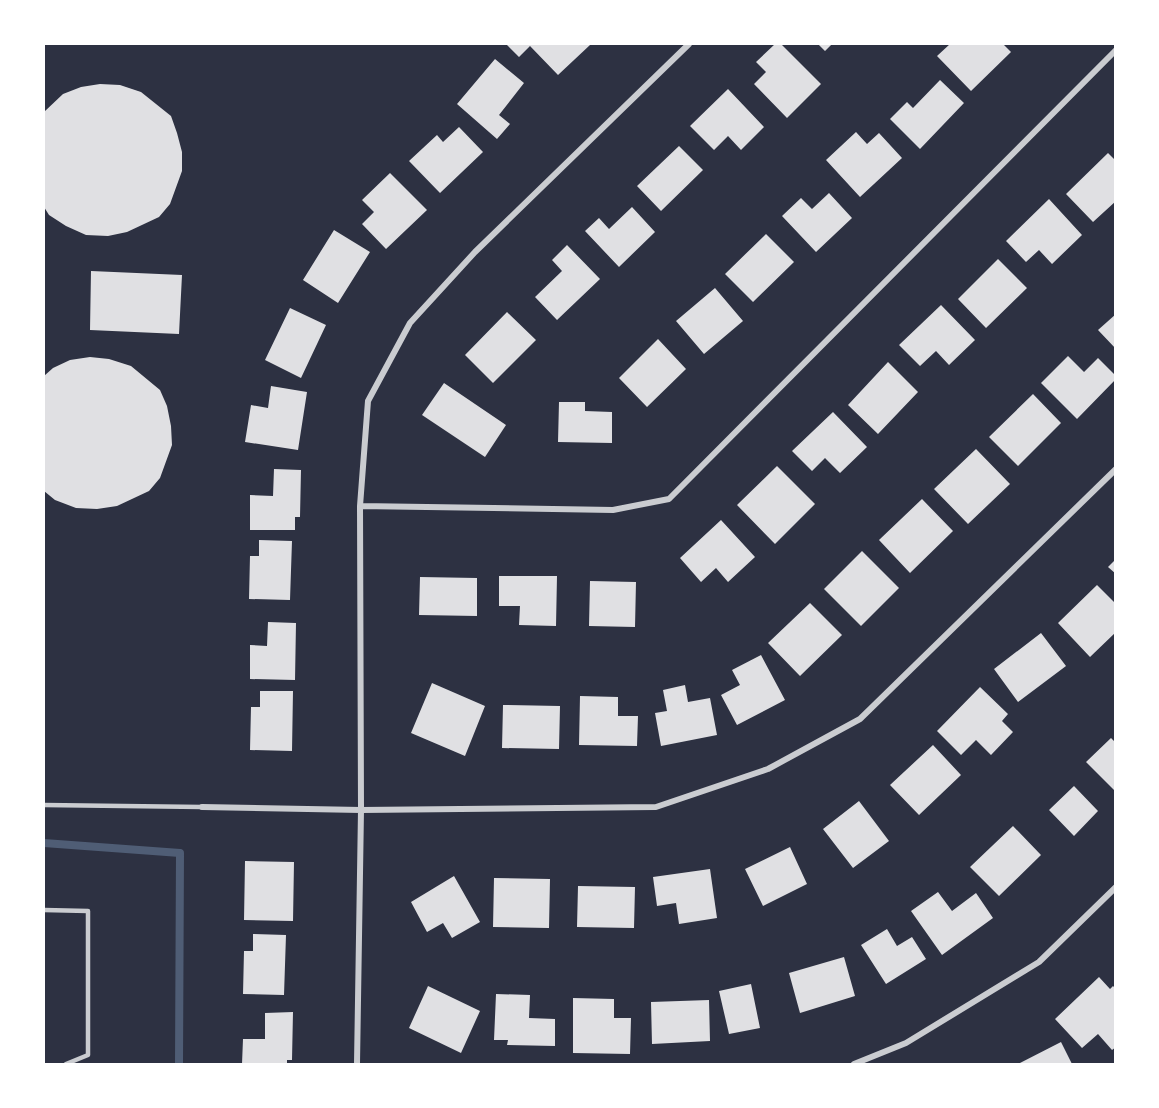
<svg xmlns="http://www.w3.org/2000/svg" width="1159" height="1108" viewBox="0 0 1159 1108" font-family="Manrope,sans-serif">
  <rect width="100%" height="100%" fill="#2d3142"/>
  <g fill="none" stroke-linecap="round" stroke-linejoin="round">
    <path stroke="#4f5d75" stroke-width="8" d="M 44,843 L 180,853 L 179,1064"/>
  </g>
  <path fill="#e0e0e3" d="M 506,44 L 588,44 L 590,45 L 558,75 L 530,46 L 519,57 Z
    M 775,44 L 781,44 L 821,84 L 787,118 L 754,84 L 766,72 L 756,62 Z
    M 818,44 L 832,44 L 825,51 Z
    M 950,44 L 1003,44 L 1011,52 L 971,91 L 937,56 Z
    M 495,59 L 524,83 L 499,115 L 510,124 L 497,139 L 457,104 Z
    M 940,80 L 964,103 L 920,149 L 890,119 L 907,102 L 913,108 Z
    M 100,84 L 120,85 L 141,92 L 171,116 L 177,133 L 182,152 L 182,171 L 170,204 L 159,217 L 127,232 L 108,236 L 86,235 L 66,226 L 49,215 L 44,207 L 44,112 L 63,94 L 81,87 Z
    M 728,89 L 764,127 L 741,150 L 728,136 L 714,150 L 690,126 Z
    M 459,127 L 483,152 L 440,193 L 409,161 L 437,135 L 443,142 Z
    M 856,132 L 867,144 L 879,133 L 902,158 L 860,197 L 826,160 Z
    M 679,146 L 703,170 L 661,211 L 637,186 Z
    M 1108,153 L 1116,161 L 1116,201 L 1093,222 L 1066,194 Z
    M 390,173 L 427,210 L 386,249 L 362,224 L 374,212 L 362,200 Z
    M 829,193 L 852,218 L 816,252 L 782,216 L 801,198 L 812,209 Z
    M 1049,199 L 1082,235 L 1052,264 L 1039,250 L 1026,262 L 1006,241 Z
    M 632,207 L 655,232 L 619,267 L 585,231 L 599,218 L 609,229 Z
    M 334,230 L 370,252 L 338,303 L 303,280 Z
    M 766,234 L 794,262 L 753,302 L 725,274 Z
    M 567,245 L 600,279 L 557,320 L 535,297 L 562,271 L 552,260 Z
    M 998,259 L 1027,288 L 986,328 L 958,299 Z
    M 91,271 L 182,275 L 179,334 L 90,330 Z
    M 715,288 L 743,321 L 704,354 L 676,321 Z
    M 941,305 L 975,340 L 949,365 L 936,351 L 920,366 L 899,345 Z
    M 290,308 L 326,325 L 301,378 L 265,360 Z
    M 507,312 L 536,340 L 493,383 L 465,355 Z
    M 1116,314 L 1116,349 L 1098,330 Z
    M 658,339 L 686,369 L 647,407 L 619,378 Z
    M 1068,356 L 1084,372 L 1098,358 L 1116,376 L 1116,379 L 1077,419 L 1041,383 Z
    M 90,357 L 109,359 L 131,366 L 160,390 L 167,406 L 171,426 L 172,445 L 160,478 L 149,491 L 117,506 L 97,509 L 76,508 L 55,500 L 44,491 L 44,376 L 53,368 L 70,360 Z
    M 888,362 L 918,392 L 878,434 L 848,405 Z
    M 444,383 L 506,425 L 485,457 L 422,415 Z
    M 271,386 L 307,392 L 298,450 L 245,442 L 251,405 L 268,408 Z
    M 1033,394 L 1061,423 L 1018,466 L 989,437 Z
    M 559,402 L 585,402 L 585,411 L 612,412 L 612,443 L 558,442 Z
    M 833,412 L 867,447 L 840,473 L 825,458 L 812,471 L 792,451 Z
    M 976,449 L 1010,484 L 968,524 L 934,489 Z
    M 777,466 L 815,504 L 775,544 L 737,505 Z
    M 274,469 L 301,470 L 300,517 L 295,517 L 295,530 L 250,530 L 250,495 L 273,496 Z
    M 922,499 L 953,531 L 910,573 L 879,540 Z
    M 721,520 L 755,557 L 728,582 L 716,568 L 701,582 L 680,558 Z
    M 259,540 L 292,541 L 290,600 L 249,599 L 250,556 L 259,556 Z
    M 862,551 L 899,588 L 861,626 L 824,589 Z
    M 1116,559 L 1116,574 L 1108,567 Z
    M 499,576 L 557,576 L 556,626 L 519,625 L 520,606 L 499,606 Z
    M 420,577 L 477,578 L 477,616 L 419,615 Z
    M 590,581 L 636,582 L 635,627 L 589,626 Z
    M 1097,585 L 1116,604 L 1116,632 L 1090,657 L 1058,623 Z
    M 810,603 L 842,635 L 800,676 L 768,643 Z
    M 268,622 L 296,623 L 295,680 L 250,679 L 250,645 L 267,646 Z
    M 1041,633 L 1066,666 L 1018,702 L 994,669 Z
    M 761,655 L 785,700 L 737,725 L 721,695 L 740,685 L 732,670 Z
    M 432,683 L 485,706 L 465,756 L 411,733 Z
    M 685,685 L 688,702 L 710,698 L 717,735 L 661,746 L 655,713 L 667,711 L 663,690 Z
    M 980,687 L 1008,714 L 1002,721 L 1013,732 L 991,755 L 976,740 L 961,755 L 937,731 Z
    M 260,691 L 293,691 L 292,751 L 250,750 L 251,707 L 260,707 Z
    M 580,696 L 618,697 L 618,716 L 638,716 L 637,746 L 579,745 Z
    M 503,705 L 560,706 L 559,749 L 502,748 Z
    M 1111,738 L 1116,743 L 1116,792 L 1086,762 Z
    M 933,745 L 961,775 L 919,815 L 890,785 Z
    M 1074,786 L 1098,811 L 1074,836 L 1049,810 Z
    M 859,801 L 889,841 L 853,868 L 823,829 Z
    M 1013,826 L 1041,855 L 999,896 L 970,867 Z
    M 790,847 L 807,884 L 763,906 L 745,869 Z
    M 245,861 L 294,862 L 293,921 L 244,920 Z
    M 710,869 L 717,918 L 679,924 L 676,903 L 657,906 L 653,877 Z
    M 454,876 L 480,922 L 452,938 L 443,923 L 427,932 L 411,902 Z
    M 494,878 L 550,879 L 549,928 L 493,927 Z
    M 578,886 L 635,887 L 634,928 L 577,927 Z
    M 938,892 L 952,911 L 976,893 L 993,918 L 942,955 L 911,911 Z
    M 887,929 L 897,946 L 912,937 L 926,959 L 886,984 L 861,945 Z
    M 253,934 L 286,935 L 284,995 L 243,994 L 244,951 L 253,951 Z
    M 844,957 L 855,996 L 800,1013 L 789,973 Z
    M 1099,977 L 1110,989 L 1113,986 L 1116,989 L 1116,1047 L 1112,1050 L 1098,1034 L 1082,1048 L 1055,1019 Z
    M 751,984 L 760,1028 L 729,1034 L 719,991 Z
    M 428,986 L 480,1011 L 461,1053 L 409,1028 Z
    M 496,994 L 530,995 L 529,1018 L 555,1019 L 555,1046 L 507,1045 L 508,1040 L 494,1040 Z
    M 573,998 L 614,999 L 614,1018 L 631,1018 L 630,1054 L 573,1053 Z
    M 709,1000 L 710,1041 L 652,1044 L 651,1002 Z
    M 293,1012 L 292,1060 L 287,1060 L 287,1064 L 242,1064 L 243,1039 L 265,1039 L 265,1013 Z
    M 1061,1042 L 1072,1064 L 1018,1064 Z"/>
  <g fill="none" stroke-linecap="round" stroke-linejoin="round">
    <path stroke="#caccd0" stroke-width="4.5" d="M 44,805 L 202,807
      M 44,910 L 88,911 L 88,1055 L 66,1064"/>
    <path stroke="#caccd0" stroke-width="6" d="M 360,506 L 613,510 L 669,499 L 1116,50
      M 202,807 L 361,810 L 656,807 L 768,769 L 860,719 L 1116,469
      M 357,1064 L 361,810 L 360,506 L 368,401 L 410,323 L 475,252 L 689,44
      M 854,1064 L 906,1043 L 1039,962 L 1116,887"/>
  </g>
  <rect width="1159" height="1108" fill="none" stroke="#ffffff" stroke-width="90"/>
</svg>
